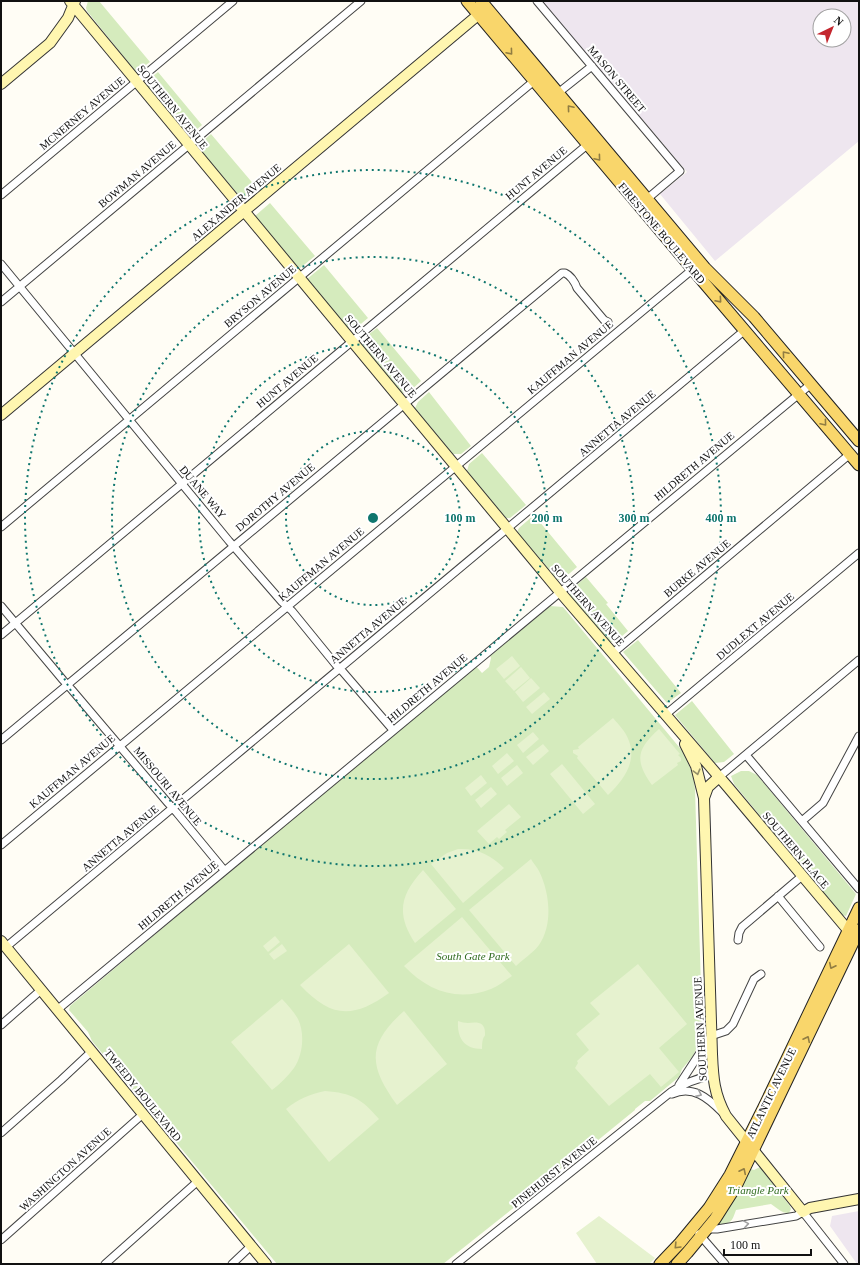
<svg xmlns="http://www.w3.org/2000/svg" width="860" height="1265" viewBox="0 0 860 1265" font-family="Georgia,serif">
  <rect width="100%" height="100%" fill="#fffdf5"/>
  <path fill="#eee6ef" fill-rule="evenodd" d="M 542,1 L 859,1 L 859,141 L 715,261 L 660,194 L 687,172 ZM 820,16 L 844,16 L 844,40 L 820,40 Z
    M 859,1211 L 859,1264 L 857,1264 L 830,1226 L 832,1216 Z"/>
  <path fill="#d5ebbd" d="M 88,1 L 99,1 L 150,62 L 136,72 L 87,11 L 86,8 Z
    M 158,72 L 202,125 L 190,135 L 187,134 L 146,85 L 148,80 Z
    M 211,134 L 256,187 L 242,199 L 197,146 Z
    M 270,203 L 315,256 L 300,268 L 297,266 L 255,216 Z
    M 324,265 L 368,318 L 356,328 L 348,328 L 307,279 Z
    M 377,328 L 421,381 L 409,392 L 402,393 L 363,345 L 364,338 Z
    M 429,392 L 471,446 L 461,454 L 453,454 L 415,408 L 418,402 Z
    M 482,453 L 526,505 L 510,518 L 506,518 L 467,471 L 469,464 Z
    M 534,515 L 577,567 L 563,579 L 558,580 L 517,532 L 519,528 Z
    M 586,577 L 608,603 L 606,604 L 628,631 L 615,642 L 610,642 L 570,595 L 571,590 Z
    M 550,606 L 563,607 L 684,753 L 693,775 L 695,789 L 702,1021 L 700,1040 L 693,1056 L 682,1069 L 679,1077 L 650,1101 L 645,1101 L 635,1109 L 635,1110 L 570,1163 L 567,1163 L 559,1170 L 560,1171 L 443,1264 L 277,1264 L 92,1041 L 88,1032 L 69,1010 L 70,1006 L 475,665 L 482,673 L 489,667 L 491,658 L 490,656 Z
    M 638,640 L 681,693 L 667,703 L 623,652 Z
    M 692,701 L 734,754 L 724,762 L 715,763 L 675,715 Z
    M 741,771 L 749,771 L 757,775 L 856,894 L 846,916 L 842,915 L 734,784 L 731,776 Z
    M 760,1167 L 790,1206 L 791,1209 L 789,1213 C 783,1214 777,1208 771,1204 L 736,1210 C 732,1221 732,1223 720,1225 L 717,1222 L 726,1209 L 729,1207 L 751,1169 L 754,1170 Z"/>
  <path fill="#e6f2cf" d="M 512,656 L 520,666 L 504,679 L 496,669 Z
    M 521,667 L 530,678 L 514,691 L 505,681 Z
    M 531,678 L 540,688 L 523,702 L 515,692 Z
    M 544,692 L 550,699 L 532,714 L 526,707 Z
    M 613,718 C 619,725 626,732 629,741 C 637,762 623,781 608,795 L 577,758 L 578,756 L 573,753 L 573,750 L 579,749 L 578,747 Z
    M 659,729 L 680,754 L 678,755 L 681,758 L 681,761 L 677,763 L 678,765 L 652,785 C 634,760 637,749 659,729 Z
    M 533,732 L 539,739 L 523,753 L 517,745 Z
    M 543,744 L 549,751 L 533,765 L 526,757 Z
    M 507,753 L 514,761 L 498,774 L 492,766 Z
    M 562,764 L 595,804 L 583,814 L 550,774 Z
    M 517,765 L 523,773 L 507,786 L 501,778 Z
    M 481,775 L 487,783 L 471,796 L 465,788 Z
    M 491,787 L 497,794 L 481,808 L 475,800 Z
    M 509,804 L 521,817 L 505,830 L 507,832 L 499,839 L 497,837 L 489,844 L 477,831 Z
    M 458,849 C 477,848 491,855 504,868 L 463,903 L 431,864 L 447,853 Z
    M 531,859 C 533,863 537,867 539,871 C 550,893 553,925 539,945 C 533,953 523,959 516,966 L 469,910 Z
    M 423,870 L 456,909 L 415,943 C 396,914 400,895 423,870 Z
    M 462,917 L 512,976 C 506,980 499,986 491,989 C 457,1002 428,991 404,966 Z
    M 275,936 L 280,942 L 268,952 L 263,946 Z
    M 282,944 L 287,951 L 274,960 L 269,954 Z
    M 349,944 L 389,993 C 353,1019 331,1018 300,985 Z
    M 638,964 L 687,1024 L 659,1048 L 679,1072 L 661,1087 L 650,1074 L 609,1106 L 575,1068 L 578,1063 L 577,1061 L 589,1050 L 576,1034 L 600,1014 L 590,1003 Z
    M 282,999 C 288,1005 294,1012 298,1019 C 305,1033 303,1055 294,1068 C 288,1076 280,1084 272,1090 L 231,1042 Z
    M 404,1011 L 447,1064 L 397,1105 C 369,1066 366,1045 404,1011 Z
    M 458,1021 C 461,1022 465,1023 468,1023 C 476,1022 485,1021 485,1033 C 485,1038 485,1034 483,1039 C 482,1042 482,1046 482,1049 C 464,1049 457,1038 458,1021 Z
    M 325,1091 C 352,1093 362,1099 379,1119 L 329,1162 L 286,1109 C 298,1099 310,1094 325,1091 Z
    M 599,1216 L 655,1258 L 649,1264 L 597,1264 L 576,1233 Z"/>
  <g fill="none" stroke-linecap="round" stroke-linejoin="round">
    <defs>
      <path id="street" d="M 537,1 L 680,171 L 647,199
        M 558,93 L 592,66
        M 1,195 L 233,1
        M 1,264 L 229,541 L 282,602 L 292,611 L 336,665 L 343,672 L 393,730
        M 1,302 L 361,1
        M 1,527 L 534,81
        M 1,606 L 63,680 L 72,690 L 168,803 L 177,813 L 224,870
        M 1,635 L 587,145
        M 613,653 L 850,454
        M 665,715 L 859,553
        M 1,740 L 562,273 L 565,273 C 570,275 575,282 577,288 L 604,320 L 608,322
        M 746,755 L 859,889
        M 719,777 L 859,660
        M 802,821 L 823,803 L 859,736
        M 1,845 L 693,269
        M 778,896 L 820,947
        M 738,940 L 739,933 L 742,927 L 802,876
        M 6,947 L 745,330
        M 57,1010 L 811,384
        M 1,1025 L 41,990
        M 679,1085 L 711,1036 L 726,1031 L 733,1024 L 754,979 L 761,974
        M 672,1094 C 693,1085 708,1098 722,1112
        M 1,1133 L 61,1080 L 92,1051
        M 707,1229 L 717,1229 L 796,1216 L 803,1212 L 844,1264
        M 699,1234 L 725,1264
        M 1,1240 L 143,1114
        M 105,1264 L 198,1181
        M 232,1264 L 251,1246
        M 456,1264 L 671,1092 C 684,1083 698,1078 713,1075"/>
      <path id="secondary" d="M 70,1 L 560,592 L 727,786 L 853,936
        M 1,84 L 50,43 L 68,18 L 75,1
        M 1,415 L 484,10
        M 685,744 L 696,766 L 704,798 L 712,1054 C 713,1078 714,1094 726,1116 L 803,1212 L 810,1208 L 859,1199
        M 704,798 L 708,787 L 719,777
        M 1,941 L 266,1264"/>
      <path id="primary" d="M 467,1 L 700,278 L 859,465
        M 481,1 L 705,268 L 754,317 L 859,441
        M 660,1264 L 680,1243 L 709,1208 L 730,1175 L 764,1107 L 859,908
        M 677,1264 L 687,1253 L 715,1219 L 736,1186 L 859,930"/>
    </defs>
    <use href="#street" stroke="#444" stroke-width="9"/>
    <use href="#secondary" stroke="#333" stroke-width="12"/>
    <use href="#primary" stroke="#222" stroke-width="13"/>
    <use href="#street" stroke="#fff" stroke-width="7"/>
    <use href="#secondary" stroke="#fff6b0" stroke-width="10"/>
    <use href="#primary" stroke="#f9d66b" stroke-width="11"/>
  </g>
  <defs><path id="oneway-chevron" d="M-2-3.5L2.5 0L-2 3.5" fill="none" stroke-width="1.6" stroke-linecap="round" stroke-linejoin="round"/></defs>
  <g stroke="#917d42">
    <use href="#oneway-chevron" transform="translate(510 52) rotate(50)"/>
    <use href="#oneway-chevron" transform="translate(570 108) rotate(-130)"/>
    <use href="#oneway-chevron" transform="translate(598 158) rotate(50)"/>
    <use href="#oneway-chevron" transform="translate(719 300) rotate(49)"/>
    <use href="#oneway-chevron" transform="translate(785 354) rotate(-130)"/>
    <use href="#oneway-chevron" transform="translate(824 423) rotate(50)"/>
    <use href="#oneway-chevron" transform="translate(832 966) rotate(116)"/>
    <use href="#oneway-chevron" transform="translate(807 1039) rotate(-64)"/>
    <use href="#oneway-chevron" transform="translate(743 1171) rotate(-64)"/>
    <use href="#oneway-chevron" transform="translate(677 1246) rotate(134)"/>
  </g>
  <use stroke="#948f68" href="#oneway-chevron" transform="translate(697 772) rotate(75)"/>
  <g stroke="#a0a0a0">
    <use href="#oneway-chevron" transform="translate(699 1094) rotate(24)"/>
    <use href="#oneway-chevron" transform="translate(746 1224) rotate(-9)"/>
  </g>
  <g fill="none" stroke="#0f766e" stroke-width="2" stroke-dasharray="2 4">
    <circle cx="373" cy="518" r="87"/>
    <circle cx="373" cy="518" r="174"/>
    <circle cx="373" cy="518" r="261"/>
    <circle cx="373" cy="518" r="348"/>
  </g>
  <g text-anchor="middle" stroke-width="4" stroke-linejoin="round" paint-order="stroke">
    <g font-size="11" fill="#111" stroke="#fff">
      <text transform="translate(617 79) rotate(50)" y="4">MASON STREET</text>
      <text transform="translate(173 107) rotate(51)" y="4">SOUTHERN AVENUE</text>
      <text transform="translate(82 113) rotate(-40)" y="4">MCNERNEY AVENUE</text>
      <text transform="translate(536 173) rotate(-40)" y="4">HUNT AVENUE</text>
      <text transform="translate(137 174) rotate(-40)" y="4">BOWMAN AVENUE</text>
      <text transform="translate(236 202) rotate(-40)" y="4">ALEXANDER AVENUE</text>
      <text transform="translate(662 233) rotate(50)" y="4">FIRESTONE BOULEVARD</text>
      <text transform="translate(260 296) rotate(-40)" y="4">BRYSON AVENUE</text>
      <text transform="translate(381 356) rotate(50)" y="4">SOUTHERN AVENUE</text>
      <text transform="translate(570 357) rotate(-40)" y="4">KAUFFMAN AVENUE</text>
      <text transform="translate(287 381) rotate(-40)" y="4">HUNT AVENUE</text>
      <text transform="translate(617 423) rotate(-40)" y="4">ANNETTA AVENUE</text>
      <text transform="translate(694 466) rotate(-40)" y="4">HILDRETH AVENUE</text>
      <text transform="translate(203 492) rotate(50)" y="4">DUANE WAY</text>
      <text transform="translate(275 497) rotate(-40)" y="4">DOROTHY AVENUE</text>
      <text transform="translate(321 564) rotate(-40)" y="4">KAUFFMAN AVENUE</text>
      <text transform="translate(697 568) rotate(-40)" y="4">BURKE AVENUE</text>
      <text transform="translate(588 605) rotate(49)" y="4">SOUTHERN AVENUE</text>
      <text transform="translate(755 626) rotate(-40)" y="4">DUDLEXT AVENUE</text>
      <text transform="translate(368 630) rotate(-40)" y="4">ANNETTA AVENUE</text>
      <text transform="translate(427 688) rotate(-40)" y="4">HILDRETH AVENUE</text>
      <text transform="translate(72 771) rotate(-40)" y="4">KAUFFMAN AVENUE</text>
      <text transform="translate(168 786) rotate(50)" y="4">MISSOURI AVENUE</text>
      <text transform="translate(120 838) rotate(-40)" y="4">ANNETTA AVENUE</text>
      <text transform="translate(796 850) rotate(50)" y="4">SOUTHERN PLACE</text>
      <text transform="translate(178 895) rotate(-40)" y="4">HILDRETH AVENUE</text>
      <text transform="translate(700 1029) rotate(-93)" y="4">SOUTHERN AVENUE</text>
      <text transform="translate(771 1093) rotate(-64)" y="4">ATLANTIC AVENUE</text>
      <text transform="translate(143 1095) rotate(51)" y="4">TWEEDY BOULEVARD</text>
      <text transform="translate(65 1169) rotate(-42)" y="4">WASHINGTON AVENUE</text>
      <text transform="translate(554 1172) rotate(-39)" y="4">PINEHURST AVENUE</text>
    </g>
    <g font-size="11" font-style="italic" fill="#2f6b1f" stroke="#fff">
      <text x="473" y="960">South Gate Park</text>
      <text x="758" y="1194">Triangle Park</text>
    </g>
  </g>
  <circle cx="373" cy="518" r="6" fill="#0f766e" stroke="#fff" stroke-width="2"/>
  <g font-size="12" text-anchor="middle" font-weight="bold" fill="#0f766e" stroke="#fff" stroke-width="4" stroke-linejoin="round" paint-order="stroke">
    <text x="460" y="522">100 m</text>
    <text x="547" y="522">200 m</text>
    <text x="634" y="522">300 m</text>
    <text x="721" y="522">400 m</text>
  </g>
  <rect width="860" height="1265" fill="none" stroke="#111111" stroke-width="4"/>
  <g transform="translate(832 28) rotate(43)"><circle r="19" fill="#ffffff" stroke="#a0a0a0"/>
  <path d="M0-3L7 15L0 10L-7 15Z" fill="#c4262e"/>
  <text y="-6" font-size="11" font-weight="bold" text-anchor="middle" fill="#111111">N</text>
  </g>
  <path d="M724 1249v6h87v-6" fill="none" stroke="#111111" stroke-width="2"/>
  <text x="730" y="1249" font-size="12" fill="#111111" stroke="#ffffff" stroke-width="3" paint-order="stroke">100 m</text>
</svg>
